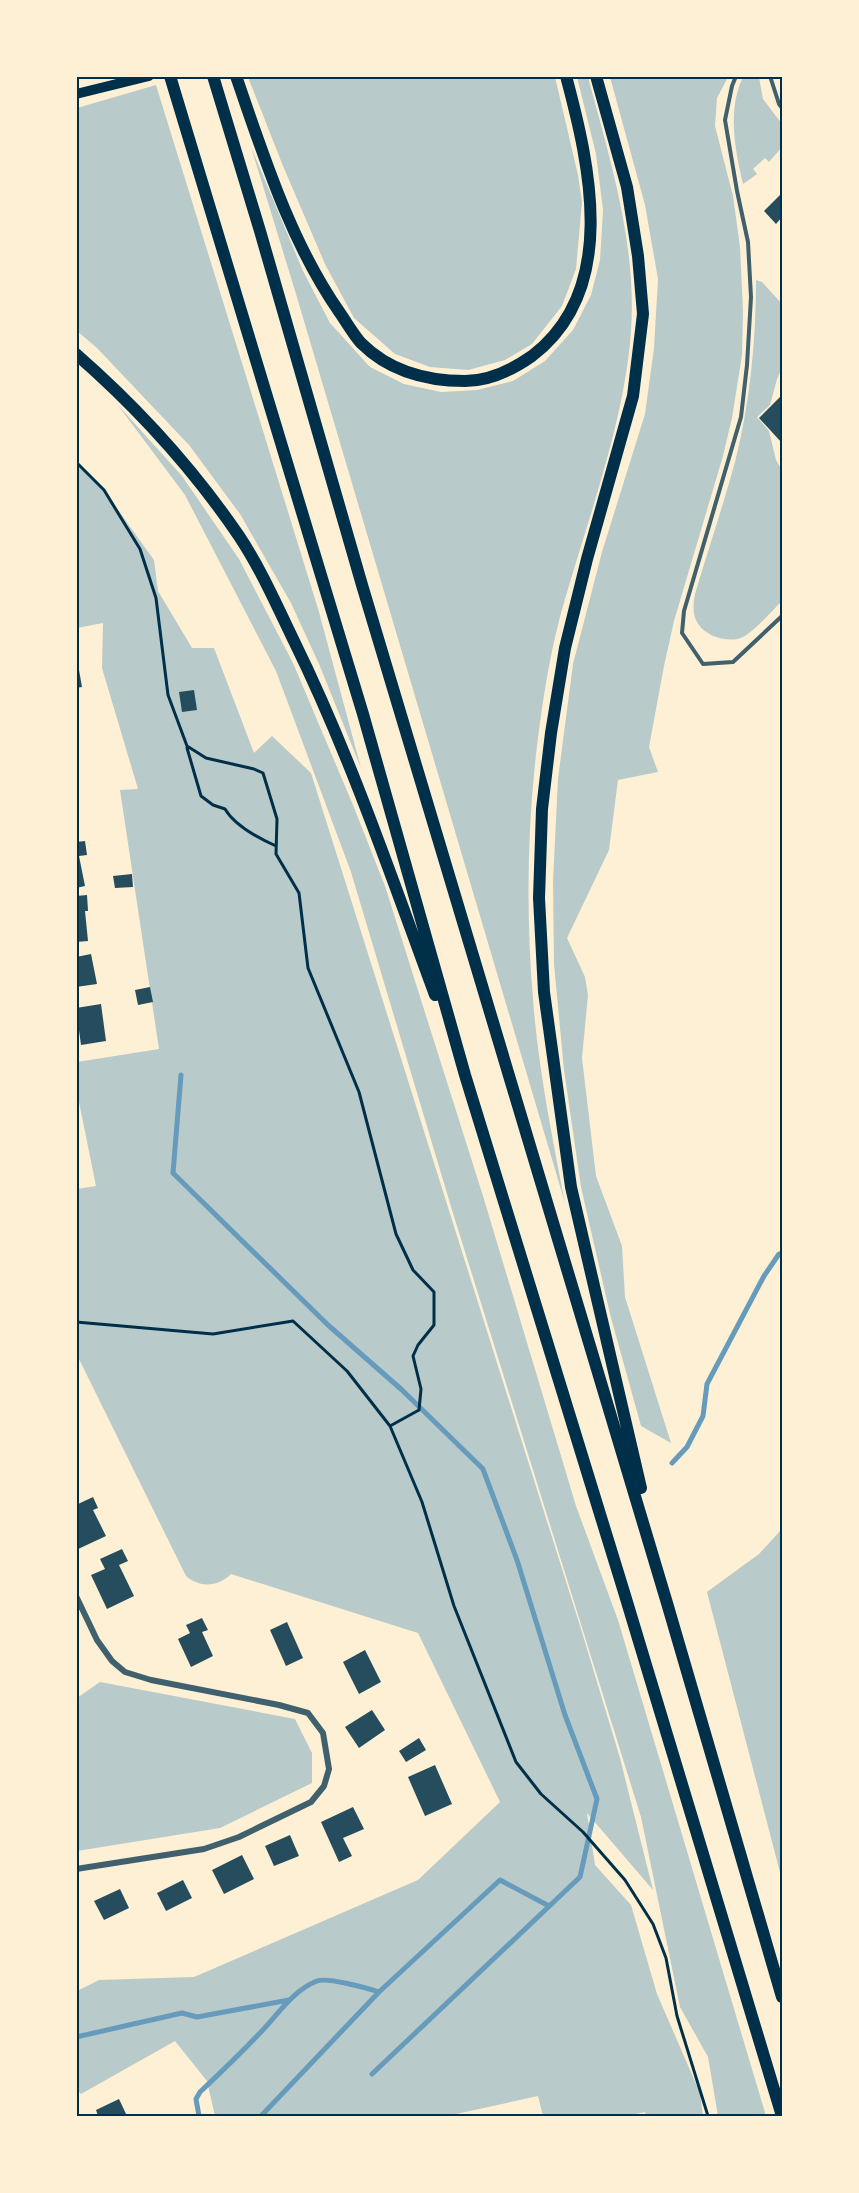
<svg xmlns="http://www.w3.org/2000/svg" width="859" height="2193" viewBox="0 0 859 2193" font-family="'Noto Sans',sans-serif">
  <rect width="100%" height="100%" fill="#fdf0d5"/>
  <path fill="#b9caca" d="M 248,77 L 555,77 L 578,175 L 582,202 L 576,269 L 562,306 L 532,344 L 505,360 L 468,370 L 430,367 L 395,354 L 354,318 L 325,264 L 283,166 Z
    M 577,77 L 588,77 C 610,160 637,244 631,331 C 625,419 590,513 565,599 C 551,646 543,697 537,746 C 527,829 526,915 533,999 C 538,1067 552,1136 565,1203 L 296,294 L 251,147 L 303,271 L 330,323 L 370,367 L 404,384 L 441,392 L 477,390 L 513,381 L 545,361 L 573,330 L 591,295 L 600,260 L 603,210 L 596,154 Z
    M 610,77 L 728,77 L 717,98 L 715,126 L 733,196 L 740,247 L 743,311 L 742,355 L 732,418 L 723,456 L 674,621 L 664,666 L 649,747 L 658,772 L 618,780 L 609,850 L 567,938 L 585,977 L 588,995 L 582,1058 L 596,1176 L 622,1246 L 625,1297 L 671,1443 L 641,1426 L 610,1314 L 581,1187 L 564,1070 L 554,964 L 553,881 L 558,779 L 573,664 L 602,552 L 645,414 L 654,348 L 658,279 L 645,205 Z
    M 743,77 L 759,77 L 763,99 L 782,124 L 782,147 L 769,162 L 765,158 L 753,169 L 757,174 L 743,184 C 735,150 727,110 743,77 Z
    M 156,85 L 319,612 L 361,768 L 319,664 L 291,603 L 240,514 L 189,445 L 97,348 L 77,331 L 77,108 Z
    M 756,280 L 762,282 L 782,304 L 782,368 L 777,379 L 770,405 L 757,417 L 769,431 L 776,460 L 782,470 L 782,601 C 771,612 759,626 745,636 C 732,644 708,638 699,625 C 692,616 693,604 695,594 C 708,550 723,506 735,462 C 750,403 756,341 756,280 Z
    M 117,404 L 182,476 L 239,559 L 293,663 L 353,805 L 385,886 L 483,1196 L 576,1506 L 618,1620 L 766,2116 L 718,2116 L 708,2057 L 680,2007 L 641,1817 L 452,1210 L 351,872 L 276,671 L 185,495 Z
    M 77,464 L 100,485 L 154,560 L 158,591 L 192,648 L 214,648 L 254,753 L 272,736 L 311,773 L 581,1629 L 620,1758 L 653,1890 L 587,1813 L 595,1865 L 631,1905 L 657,1994 L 700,2093 L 703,2116 L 646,2116 L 645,2112 L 626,2116 L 543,2116 L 538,2096 L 447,2116 L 215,2116 L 207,2081 L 175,2041 L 81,2094 L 77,2090 L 77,1991 L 99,1980 L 194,1977 L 418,1880 L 500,1802 L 418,1633 L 231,1574 C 218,1587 200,1588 186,1576 L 77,1355 L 77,1189 L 96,1186 L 77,1092 L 77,1062 L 159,1049 L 120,790 L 138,789 L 102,668 L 103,623 L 77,628 Z
    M 782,1529 L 782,1880 L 707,1592 L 759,1554 Z
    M 100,1682 L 295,1719 L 312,1753 L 312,1783 L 220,1828 L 77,1851 L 77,1698 Z"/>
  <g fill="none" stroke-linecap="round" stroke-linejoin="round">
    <path stroke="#669bbc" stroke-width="5" d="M 181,1075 L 173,1173 L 328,1325 L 402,1390 L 483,1469 L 517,1560 L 565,1715 L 597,1799 L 580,1877 L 372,2074
      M 672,1463 L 687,1447 L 703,1416 L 707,1384 L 764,1276 L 779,1254 L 782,1253
      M 76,2037 L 182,2013 L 197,2017 L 289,2000
      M 199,2116 L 196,2099 L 200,2092 C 219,2074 238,2056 256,2037 C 275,2019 291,1991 317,1981 C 327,1977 367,1988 379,1992
      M 261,2116 L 379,1992 L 500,1880 L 549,1906"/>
  </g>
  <path fill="#264d5e" d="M 782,193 L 782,217 L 776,224 L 764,211 Z
    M 782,395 L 782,443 L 759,418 Z
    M 79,670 L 82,687 L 76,688 L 76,671 Z
    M 194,690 L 197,710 L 182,712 L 179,692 Z
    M 85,841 L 87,855 L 79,856 L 85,886 L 76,888 L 76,842 Z
    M 132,874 L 133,887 L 115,888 L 113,876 Z
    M 87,895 L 88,911 L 85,911 L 88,941 L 76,942 L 76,896 Z
    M 91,954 L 97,984 L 76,987 L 76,957 Z
    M 150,987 L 153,1002 L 138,1005 L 135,990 Z
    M 101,1004 L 106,1041 L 81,1045 L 76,1008 Z
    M 93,1497 L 98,1508 L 93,1510 L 106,1536 L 76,1550 L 76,1505 Z
    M 122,1549 L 128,1561 L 119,1565 L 134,1596 L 107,1609 L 91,1575 L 105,1569 L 100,1559 Z
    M 202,1618 L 208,1630 L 202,1632 L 213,1656 L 191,1667 L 178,1639 L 190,1633 L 186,1625 Z
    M 287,1622 L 303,1658 L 286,1666 L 270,1630 Z
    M 365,1650 L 381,1682 L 359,1694 L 343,1662 Z
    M 372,1710 L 385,1730 L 359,1748 L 345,1727 Z
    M 419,1738 L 426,1750 L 406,1762 L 399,1751 Z
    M 435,1765 L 452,1804 L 425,1816 L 408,1777 Z
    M 353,1807 L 364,1829 L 343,1838 L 352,1856 L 339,1862 L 321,1822 Z
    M 290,1835 L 299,1856 L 274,1866 L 265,1846 Z
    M 242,1855 L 254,1879 L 224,1894 L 212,1870 Z
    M 183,1880 L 192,1898 L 166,1911 L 157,1893 Z
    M 120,1889 L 129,1908 L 104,1920 L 94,1901 Z
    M 119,2099 L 127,2116 L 98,2116 L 96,2110 Z"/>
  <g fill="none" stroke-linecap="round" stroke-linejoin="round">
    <path stroke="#003049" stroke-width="3" d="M 76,462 L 104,490 L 140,549 L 156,598 L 168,695 L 187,746 L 206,758 L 254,769 L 263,773 L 277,819 L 276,854 L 299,893 L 308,968 L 359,1092 L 396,1234 L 413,1270 L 434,1292 L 434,1325 L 418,1345 L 413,1356 L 421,1389 L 419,1410 L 390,1426 L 422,1502 L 454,1606 L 516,1762 L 541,1794 L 583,1832 L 625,1880 L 653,1924 L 666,1958 L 677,2016 L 708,2116
      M 187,748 L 201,796 L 213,805 L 225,809 C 235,826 258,838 276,846
      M 76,1322 L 213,1334 L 293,1321 L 347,1371 L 390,1426"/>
    <path stroke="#3f606c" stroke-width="4" d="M 736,76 L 732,86 L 725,120 L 737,191 L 748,242 L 751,297 L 747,365 L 741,417 L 684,611 L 682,633 L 703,664 L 733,662 L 782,616
      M 770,76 L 779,104 L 782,108"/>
    <path stroke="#3f606c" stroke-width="6" d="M 76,1596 L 97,1640 L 112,1661 L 125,1672 L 151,1680 L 279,1705 L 308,1713 L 323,1733 L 329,1769 L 324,1786 L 311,1802 L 239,1837 L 204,1849 L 76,1869"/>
    <path stroke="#003049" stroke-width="10" d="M 76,94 L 149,76"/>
    <path stroke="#003049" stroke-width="12" d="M 170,76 L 363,714 L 465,1075 L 624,1592 L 782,2116
      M 213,76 L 260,231 L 362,585 L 667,1603 L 782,1997
      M 236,76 C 264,157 291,243 340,313 C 347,323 353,334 361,343 C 389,371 427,381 465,381 C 489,381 512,370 532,356 C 619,290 590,166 566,76
      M 596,76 L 627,187 L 638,256 L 643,314 L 633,396 L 587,559 L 565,648 L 551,733 L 542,809 L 539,898 L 544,992 L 571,1187 L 641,1488
      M 76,354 C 139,409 192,467 239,536 C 261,569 277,606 294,641 C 350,755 391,876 435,995"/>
  </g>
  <rect width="859" height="2193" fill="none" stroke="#fdf0d5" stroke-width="156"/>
  <rect x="78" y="78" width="703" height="2037" fill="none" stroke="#003049" stroke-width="2"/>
</svg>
